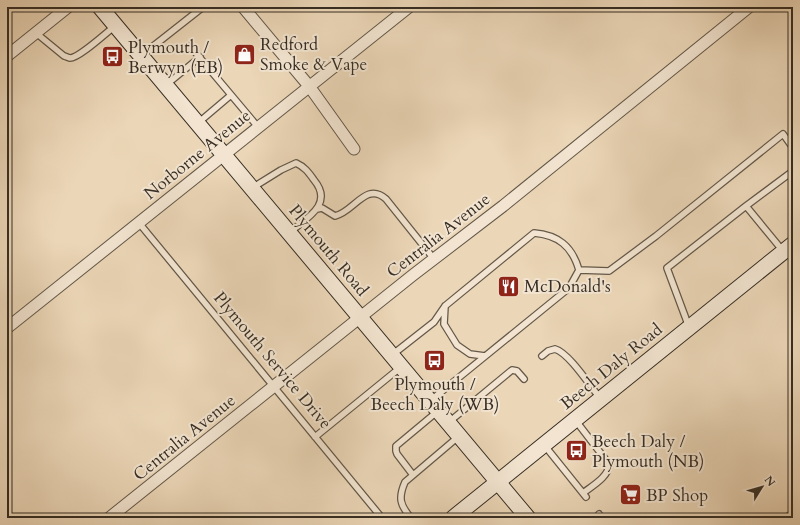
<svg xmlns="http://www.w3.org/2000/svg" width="800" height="525" viewBox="0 0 800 525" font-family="Cardo,serif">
  <rect width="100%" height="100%" fill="#ebd6b7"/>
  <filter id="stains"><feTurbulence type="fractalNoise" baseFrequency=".005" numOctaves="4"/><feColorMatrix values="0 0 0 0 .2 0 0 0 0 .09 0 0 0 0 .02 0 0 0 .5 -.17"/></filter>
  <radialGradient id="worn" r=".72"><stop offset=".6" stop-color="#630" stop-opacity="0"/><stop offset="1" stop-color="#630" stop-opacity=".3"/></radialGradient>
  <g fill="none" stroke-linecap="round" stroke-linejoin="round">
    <defs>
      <path id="lane" d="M 36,33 L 64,56 C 65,56 69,58 70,58 C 79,58 107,32 115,26
        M 190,46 L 258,127
        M 142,55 L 203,7
        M 166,85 L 200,57
        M 198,123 L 231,95
        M 252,188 L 281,170 L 296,163 C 305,167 309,173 314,180 C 334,204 307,218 290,232
        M 317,209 L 322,208 L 335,216 C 354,212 366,181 386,199 L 434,259
        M 139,223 L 382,518
        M 783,251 L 746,206 L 793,171
        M 579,270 L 609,271 L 656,236 L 783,134 L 793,148
        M 445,306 L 444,324 L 457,345 L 470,354 L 485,356
        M 689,327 L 667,268 L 746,206
        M 392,355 L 434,322 L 445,306 L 534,233 C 558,235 572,246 579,270 L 569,288 L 430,401
        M 542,356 L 548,351 L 555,349 C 569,353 590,386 600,398
        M 576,421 L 609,464 C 609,477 592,486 583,493
        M 449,422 L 512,370 L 517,371 L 524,379
        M 315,437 L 401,367
        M 545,446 L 586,497
        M 413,475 L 397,454 L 396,451 L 396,446 L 438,411
        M 599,514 L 601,518
        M 411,518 C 400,505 398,498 405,482 L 458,437"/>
      <path id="street" d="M 243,7 L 309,86 L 354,149
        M 7,56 L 68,7
        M 7,328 L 409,7
        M 109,518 L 413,275 L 503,206 L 749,7
        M 790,518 L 793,516"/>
      <path id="secondary" d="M 100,7 L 528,518
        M 453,518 L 793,244"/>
    </defs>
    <use href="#lane" stroke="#635849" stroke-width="8"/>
    <use href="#street" stroke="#635849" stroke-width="13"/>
    <use href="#secondary" stroke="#362e24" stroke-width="17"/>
    <use href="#lane" stroke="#f2e4d0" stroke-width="5.5"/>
    <use href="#street" stroke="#f2e4d0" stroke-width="11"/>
    <use href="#secondary" stroke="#f2e4d0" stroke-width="15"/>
  </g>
  <defs>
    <symbol id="shop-square" viewBox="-11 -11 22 22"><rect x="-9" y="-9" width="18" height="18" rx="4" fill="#8f2418" stroke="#f2e4d0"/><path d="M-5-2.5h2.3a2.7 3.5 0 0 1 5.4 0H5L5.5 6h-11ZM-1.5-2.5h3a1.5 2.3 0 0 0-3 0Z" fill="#fff"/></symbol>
    <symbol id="bus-square" viewBox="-11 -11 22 22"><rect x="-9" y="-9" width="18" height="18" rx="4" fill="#8f2418" stroke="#f2e4d0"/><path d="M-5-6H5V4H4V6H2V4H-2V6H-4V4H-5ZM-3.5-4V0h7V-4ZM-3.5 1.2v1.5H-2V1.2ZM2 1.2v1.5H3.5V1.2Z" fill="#fff"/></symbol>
    <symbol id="restaurant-square" viewBox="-11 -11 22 22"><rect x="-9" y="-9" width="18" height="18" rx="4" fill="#8f2418" stroke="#f2e4d0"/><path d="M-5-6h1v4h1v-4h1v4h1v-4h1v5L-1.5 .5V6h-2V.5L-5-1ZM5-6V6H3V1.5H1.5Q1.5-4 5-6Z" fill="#fff"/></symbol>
    <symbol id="supermarket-square" viewBox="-11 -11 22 22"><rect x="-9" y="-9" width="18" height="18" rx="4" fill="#8f2418" stroke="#f2e4d0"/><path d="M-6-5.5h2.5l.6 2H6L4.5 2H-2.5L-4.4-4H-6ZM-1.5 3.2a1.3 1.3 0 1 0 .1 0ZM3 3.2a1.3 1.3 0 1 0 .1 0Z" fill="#fff"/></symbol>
  </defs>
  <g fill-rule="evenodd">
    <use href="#shop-square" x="232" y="42" width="25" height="25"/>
    <use href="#bus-square" x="100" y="44" width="25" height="25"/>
    <use href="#restaurant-square" x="496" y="274" width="25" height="25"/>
    <use href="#bus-square" x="422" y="348" width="25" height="25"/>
    <use href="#bus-square" x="564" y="438" width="25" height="25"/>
    <use href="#supermarket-square" x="618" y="482" width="25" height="25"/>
  </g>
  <g text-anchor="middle" stroke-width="4" stroke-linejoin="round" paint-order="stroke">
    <g font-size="17" fill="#362e24" stroke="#f2e4d0" text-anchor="start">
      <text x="260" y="50">Redford<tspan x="260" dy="20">Smoke &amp; Vape</tspan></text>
      <text x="128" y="53">Plymouth /<tspan x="128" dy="20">Berwyn (EB)</tspan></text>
      <text x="524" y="292">McDonald's</text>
      <text x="435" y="390" text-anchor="middle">Plymouth /<tspan x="435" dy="20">Beech Daly (WB)</tspan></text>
      <text x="592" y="447">Beech Daly /<tspan x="592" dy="20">Plymouth (NB)</tspan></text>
      <text x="646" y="501">BP Shop</text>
    </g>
    <g font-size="17" fill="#362e24" stroke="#f2e4d0">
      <text transform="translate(197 154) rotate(-39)" y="6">Norborne Avenue</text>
      <text transform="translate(438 235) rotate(-38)" y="6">Centralia Avenue</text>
      <text transform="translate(329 250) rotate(50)" y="6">Plymouth Road</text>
      <text transform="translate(273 360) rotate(50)" y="6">Plymouth Service Drive</text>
      <text transform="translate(611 366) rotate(-39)" y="6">Beech Daly Road</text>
      <text transform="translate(184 437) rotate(-39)" y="6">Centralia Avenue</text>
    </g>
  </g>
  <rect width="800" height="525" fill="none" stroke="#ebd6b7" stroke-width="24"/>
  <rect x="8" y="8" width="784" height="509" fill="none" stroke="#362e24" stroke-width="2"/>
  <rect x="12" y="12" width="776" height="501" fill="none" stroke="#362e24"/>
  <g transform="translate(762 487) rotate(53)" stroke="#f2e4d0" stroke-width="3" paint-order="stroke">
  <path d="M0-3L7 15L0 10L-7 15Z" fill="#362e24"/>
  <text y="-6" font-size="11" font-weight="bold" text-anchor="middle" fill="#362e24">N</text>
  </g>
  <rect width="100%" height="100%" filter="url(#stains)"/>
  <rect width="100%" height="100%" fill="url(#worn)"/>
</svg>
